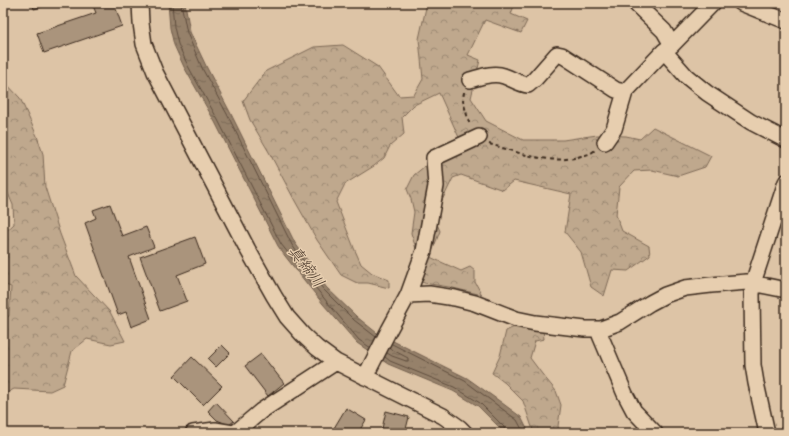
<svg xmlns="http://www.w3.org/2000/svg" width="789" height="436" viewBox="0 0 789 436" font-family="'Shantell Sans','Klee One',sans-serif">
  <defs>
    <pattern id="forest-crowns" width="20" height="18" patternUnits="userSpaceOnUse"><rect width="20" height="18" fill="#bfa88d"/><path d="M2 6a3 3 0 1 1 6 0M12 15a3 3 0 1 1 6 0" fill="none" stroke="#9c8973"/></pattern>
    <pattern id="water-ripples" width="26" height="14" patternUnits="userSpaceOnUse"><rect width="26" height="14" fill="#96816b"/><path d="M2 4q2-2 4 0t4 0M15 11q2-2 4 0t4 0" fill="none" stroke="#7c6a57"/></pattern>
  </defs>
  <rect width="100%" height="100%" fill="#ddc4a6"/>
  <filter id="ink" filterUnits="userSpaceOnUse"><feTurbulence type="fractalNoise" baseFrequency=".025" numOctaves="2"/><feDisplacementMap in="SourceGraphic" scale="8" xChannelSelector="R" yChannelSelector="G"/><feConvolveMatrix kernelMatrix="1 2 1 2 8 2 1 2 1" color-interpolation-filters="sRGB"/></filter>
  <g filter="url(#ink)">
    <path fill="url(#forest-crowns)" stroke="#7d6956" d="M 427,3 L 515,3 L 511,14 L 527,21 L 521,33 L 485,20 L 468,55 L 480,60 L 471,98 L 486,121 L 523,140 L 563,140 L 597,135 L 626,136 L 640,139 L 653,127 L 711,156 L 705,167 L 678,176 L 652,170 L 634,171 L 619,187 L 616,215 L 622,231 L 649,246 L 650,255 L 628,271 L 612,270 L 604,296 L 591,287 L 581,252 L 565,232 L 571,194 L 514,181 L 503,190 L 461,175 L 453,178 L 434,217 L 440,231 L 430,257 L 461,271 L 470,267 L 475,271 L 475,282 L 482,295 L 449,287 L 424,283 L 407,275 L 417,252 L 411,233 L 414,212 L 411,199 L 407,189 L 414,175 L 425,166 L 457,156 L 461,142 L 439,93 L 414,105 L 402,117 L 404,134 L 390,146 L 384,158 L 374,166 L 345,184 L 336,202 L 354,248 L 361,264 L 372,273 L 389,280 L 389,288 L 368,283 L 357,283 L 341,275 L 317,240 L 295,201 L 269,152 L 250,120 L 243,101 L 266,71 L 314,47 L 343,45 L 378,67 L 399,96 L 414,95 L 423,79 L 419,39 Z
      M 3,80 L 20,98 L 37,136 L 43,154 L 45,187 L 60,234 L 76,276 L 110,312 L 125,341 L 111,344 L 87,339 L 72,351 L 63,385 L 50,391 L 14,389 L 3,395 L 3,318 L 9,316 L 11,287 L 3,284 L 3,234 L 14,224 L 13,205 L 3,182 Z
      M 514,327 L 543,330 L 544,339 L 535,341 L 530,358 L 542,374 L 556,391 L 561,405 L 558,426 L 561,433 L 534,433 L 523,401 L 505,383 L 492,373 L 500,356 L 506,331 Z"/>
    <path fill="url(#water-ripples)" stroke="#725e4c" d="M 168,3 L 185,3 L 190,32 L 207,68 L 230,112 L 295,243 L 326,287 L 357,317 L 377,333 L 467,378 L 498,400 L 521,417 L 529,433 L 502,433 L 501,429 L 478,406 L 453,391 L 388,364 L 357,343 L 323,304 L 285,256 L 278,246 L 215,122 L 184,67 L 174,45 L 170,28 Z"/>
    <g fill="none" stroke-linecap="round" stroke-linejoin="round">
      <path stroke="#5f4d3d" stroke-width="1" d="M 172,3 L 174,27 L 178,44 L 188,66 L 218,120 L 281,244 L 327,302 L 359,340 L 371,348
        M 181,3 L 187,33 L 203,70 L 227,114 L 292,245 L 323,289 L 354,320 L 376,337
        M 392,344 L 465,381 L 517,420 L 524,433
        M 387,353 L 392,356 L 406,361 L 408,361 L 408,358 L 389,348
        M 385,357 L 390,361 L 454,387 L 480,403 L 504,427 L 505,433"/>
    </g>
    <path fill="#aa947c" stroke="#3b2a1e" d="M 32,3 L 51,3 L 51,4 L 34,9 Z
      M 92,3 L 114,3 L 122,26 L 44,53 L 37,33 L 96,13 Z
      M 110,204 L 122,236 L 146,227 L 154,247 L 129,257 L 151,319 L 131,327 L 126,312 L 118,315 L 85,223 L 96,218 L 93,210 Z
      M 195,237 L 205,264 L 177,275 L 187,301 L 160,311 L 140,257 Z
      M 222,345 L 230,353 L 216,367 L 208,359 Z
      M 261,354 L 284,383 L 268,396 L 245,366 Z
      M 192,357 L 222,386 L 203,405 L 174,376 Z
      M 216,402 L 234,421 L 229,425 L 217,420 L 208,411 Z
      M 346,408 L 366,420 L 358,433 L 331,433 Z
      M 386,411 L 409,417 L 405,433 L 381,433 Z"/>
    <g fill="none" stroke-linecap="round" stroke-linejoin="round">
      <defs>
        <path id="minor" d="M 140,3 L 141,23 L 144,44 L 155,72 L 248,250 L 274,296 L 287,317 L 303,335 L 317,348 L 336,362 L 443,416 L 460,428 L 465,433
          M 637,3 L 637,5 L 664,31 L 672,45
          M 741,3 L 786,21
          M 664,51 L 686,76 L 707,93 L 751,122 L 786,140
          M 470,80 C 481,77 493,72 504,76 C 513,79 519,84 528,85 L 535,79 L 557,54 L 562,55 L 616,90 L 625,92
          M 605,142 L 614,129 L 625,92 L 664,51 L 672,45 L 713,3
          M 408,295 L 429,294 L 455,298 L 475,303 L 516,319 L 535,323 L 585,329 L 601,329 L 620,322 L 650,303 L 665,295 L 685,288 L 711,285 L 747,282 L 786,290
          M 601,329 L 600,335 L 625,394 L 634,411 L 655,433
          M 365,377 L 389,330 L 408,295 L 424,251 L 436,186 L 434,158 L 479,137
          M 193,433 L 215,430 L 233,433
          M 235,433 L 261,411 L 336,362
          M 767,433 L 756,383 L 753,365 L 752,294 L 753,283 L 786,182"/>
      </defs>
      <use href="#minor" stroke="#3b2a1e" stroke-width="18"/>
      <path stroke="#3b2a1e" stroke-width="2" stroke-dasharray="4 3" stroke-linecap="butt" d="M 464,92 L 463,101 L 470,126
        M 489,144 C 518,152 550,166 581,156 C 586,155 591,154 595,150"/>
      <use href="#minor" stroke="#e7ceaf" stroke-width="15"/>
    </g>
  </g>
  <g text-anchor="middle" stroke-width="3" stroke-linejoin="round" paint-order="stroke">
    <g font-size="16" font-style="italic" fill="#4d3b2d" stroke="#e7ceaf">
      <text transform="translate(307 266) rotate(53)" y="6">真締川</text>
    </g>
  </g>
  <rect width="789" height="436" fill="none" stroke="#e7ceaf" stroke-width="16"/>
  <rect x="8" y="8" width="773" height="420" fill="none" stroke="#3b2a1e" stroke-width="1.5" filter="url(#ink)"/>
</svg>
